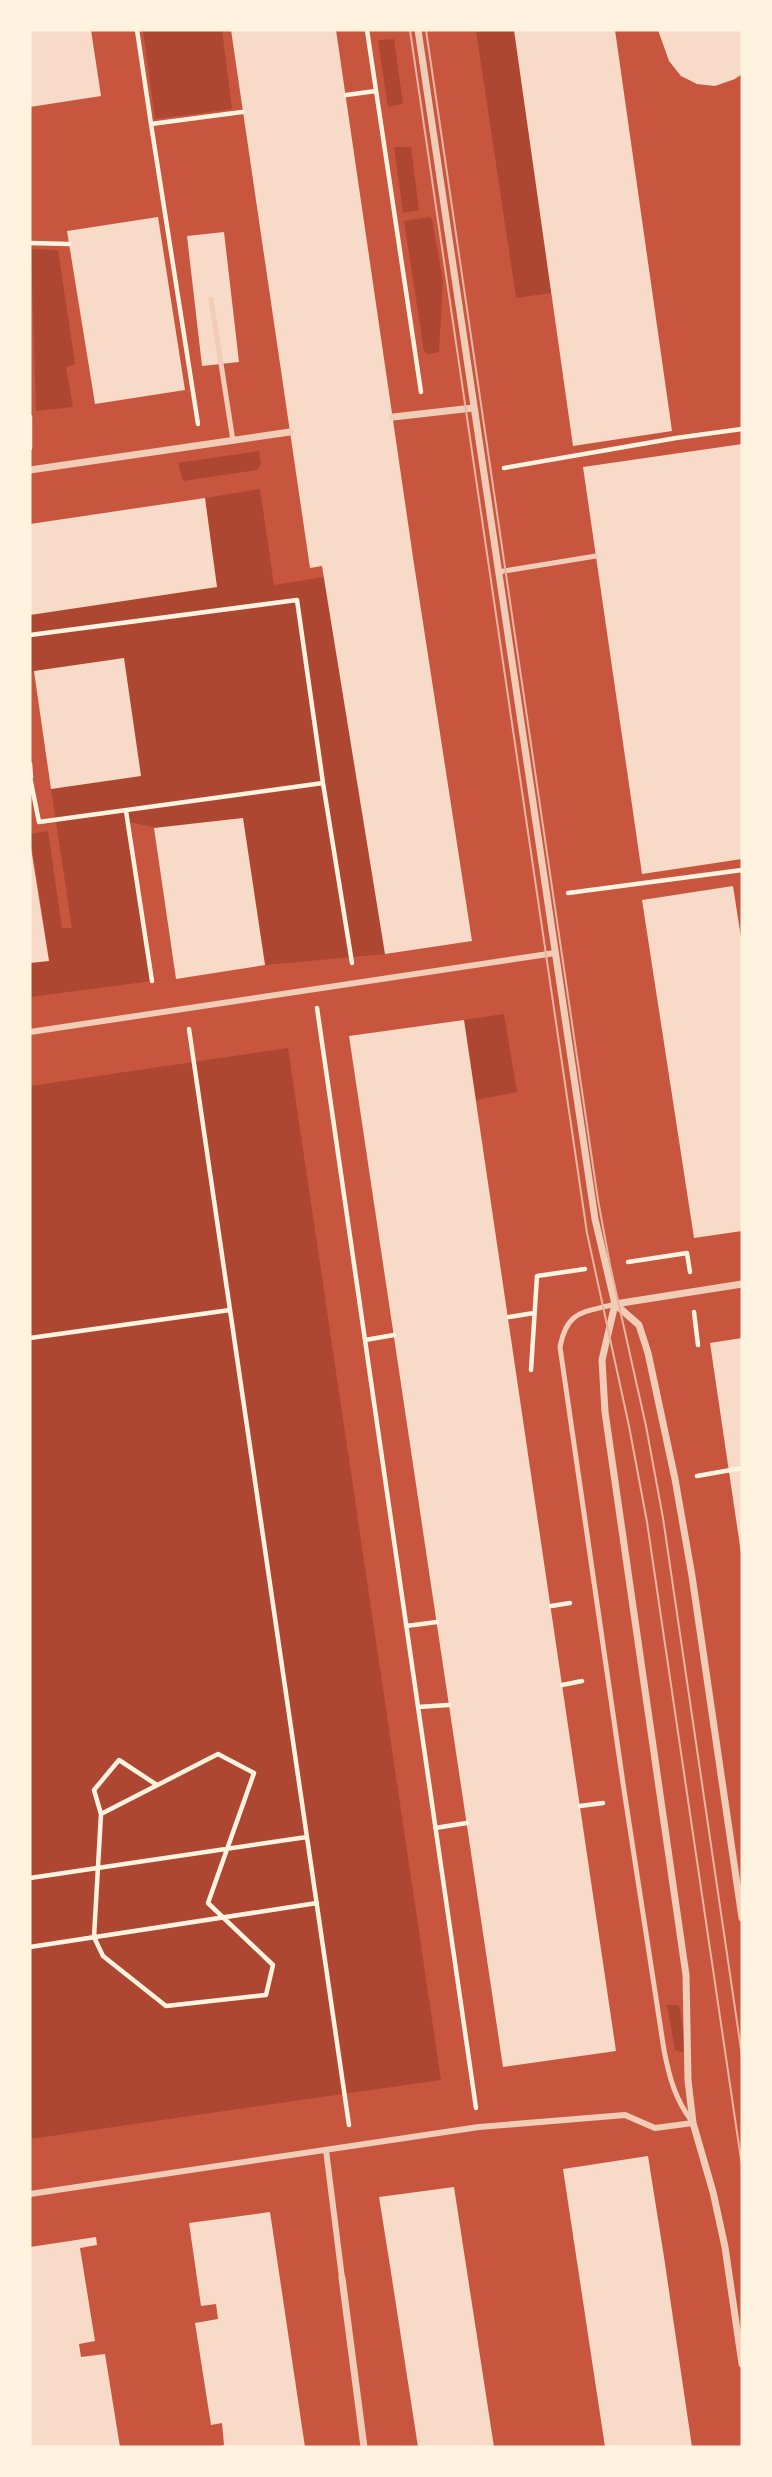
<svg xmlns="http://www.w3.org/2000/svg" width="772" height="2477" viewBox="0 0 772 2477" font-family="'Golos Text',sans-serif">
  <rect width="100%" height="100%" fill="#c8553d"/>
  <path fill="#ae4732" d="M 143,30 L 222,30 L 232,109 L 155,119 Z
    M 476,30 L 514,30 L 551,293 L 516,298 Z
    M 394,39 L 403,104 L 388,107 L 378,40 Z
    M 394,147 L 411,147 L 419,210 L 403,213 Z
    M 429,217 L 432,219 L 443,281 L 439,352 L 428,354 L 424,351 L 404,221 Z
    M 31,249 L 58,250 L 75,364 L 66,367 L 73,407 L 36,411 Z
    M 259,451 L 261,464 L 257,470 L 183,481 L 178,463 Z
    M 260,489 L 274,585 L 324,577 L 385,954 L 265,965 L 243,818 L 157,828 L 125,821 L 152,981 L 30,997 L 30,963 L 49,960 L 30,834 L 48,831 L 62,928 L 72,928 L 51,789 L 140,776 L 34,671 L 30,675 L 30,615 L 217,587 L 205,498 Z
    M 504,1014 L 517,1092 L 476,1100 L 464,1020 Z
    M 288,1048 L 441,2080 L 30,2139 L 30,1086 Z
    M 667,2005 L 678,2005 L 680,2008 L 686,2053 L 675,2050 Z"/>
  <path fill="#f7dbc8" d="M 30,30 L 91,30 L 101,96 L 30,107 Z
    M 231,30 L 336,30 L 414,564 L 472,941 L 385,954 L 322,566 L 310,568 Z
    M 514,30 L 615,30 L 672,431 L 573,446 Z
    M 658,30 L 742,30 L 742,74 L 735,79 L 715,86 L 697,84 L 681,76 L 669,61 Z
    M 158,217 L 185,390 L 95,404 L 67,231 Z
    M 224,232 L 239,362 L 202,366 L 187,236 Z
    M 742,444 L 742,859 L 642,874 L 583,467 Z
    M 205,498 L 217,587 L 30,615 L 30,524 Z
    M 124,658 L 141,776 L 51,789 L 34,671 Z
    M 243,818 L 265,965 L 176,979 L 154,828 Z
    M 30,842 L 49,961 L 30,963 Z
    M 733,886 L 742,944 L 742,1231 L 694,1238 L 642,900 Z
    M 464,1020 L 616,2051 L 503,2067 L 349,1036 Z
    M 742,1338 L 742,1552 L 741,1553 L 710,1343 Z
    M 648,2156 L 664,2257 L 692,2447 L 605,2447 L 563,2169 Z
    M 454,2187 L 494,2447 L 418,2447 L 390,2266 L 379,2197 Z
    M 270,2212 L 305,2447 L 218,2447 L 224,2445 L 222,2423 L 211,2425 L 195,2323 L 218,2319 L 216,2304 L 201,2306 L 189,2223 Z
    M 96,2237 L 97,2245 L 80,2248 L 95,2341 L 79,2344 L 81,2357 L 105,2354 L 120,2447 L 30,2447 L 30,2247 Z"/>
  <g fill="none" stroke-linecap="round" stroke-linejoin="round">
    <path stroke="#fff3e0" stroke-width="4.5" d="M 137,30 L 151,124 L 242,112
      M 367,30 L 421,392
      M 346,95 L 376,91
      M 151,124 L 198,424
      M 30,243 L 69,244
      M 30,417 L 30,448
      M 504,468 L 676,438 L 742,429
      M 30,635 L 297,600 L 323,783
      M 30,764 L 31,777
      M 30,777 L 39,822 L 323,783 L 352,963
      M 126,811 L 152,981
      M 568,893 L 742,870
      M 317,1008 L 476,2108
      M 189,1029 L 349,2125
      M 628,1262 L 687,1253 L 690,1272
      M 694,1312 L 698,1345
      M 509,1317 L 534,1313
      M 30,1338 L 230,1310
      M 365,1340 L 394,1335
      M 531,1370 L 537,1276 L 585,1269
      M 697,1476 L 742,1468
      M 551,1606 L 570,1603
      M 406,1626 L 437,1622
      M 562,1685 L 582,1681
      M 418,1707 L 449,1705
      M 580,1806 L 603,1803
      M 101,1814 L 218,1754 L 254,1773 L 208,1903 L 273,1965 L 266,1995 L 166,2006 L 103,1956 L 94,1937 L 101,1814 L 94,1790 L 119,1760 L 157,1785
      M 435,1828 L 467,1823
      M 30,1878 L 307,1837
      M 30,1947 L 317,1903"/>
    <path stroke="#f1ccb7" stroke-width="5" d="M 211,299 L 233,441
      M 498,572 L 596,556
      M 615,1304 C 583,1313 567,1310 560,1347 L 624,1790 L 664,2050 C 669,2076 675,2099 691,2120"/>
    <path stroke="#f1ccb7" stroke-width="6" d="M 30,1032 L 555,953
      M 326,2150 L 342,2278
      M 30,2194 L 479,2127 L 625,2115 L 655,2128 L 693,2123"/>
    <path stroke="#f1ccb7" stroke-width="7" d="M 418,30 L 595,1219 L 615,1304 L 602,1360 L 605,1412 L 686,1975 L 688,2080 L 693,2123 L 713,2192 L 725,2247 L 742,2364
      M 393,417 L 473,408
      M 30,470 L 290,432
      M 615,1304 L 639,1325 L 648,1353 L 675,1479 L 692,1576 L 742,1918
      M 615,1304 L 742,1284
      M 342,2278 L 364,2447"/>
    <path stroke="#e9b49f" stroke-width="2" d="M 410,30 L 587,1233 L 629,1426 L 647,1522 L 742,2166
      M 426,30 L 598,1200 L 610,1265 L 646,1426 L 663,1518 L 742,2056"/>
  </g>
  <rect width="772" height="2477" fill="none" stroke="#fff3e0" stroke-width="63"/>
</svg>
